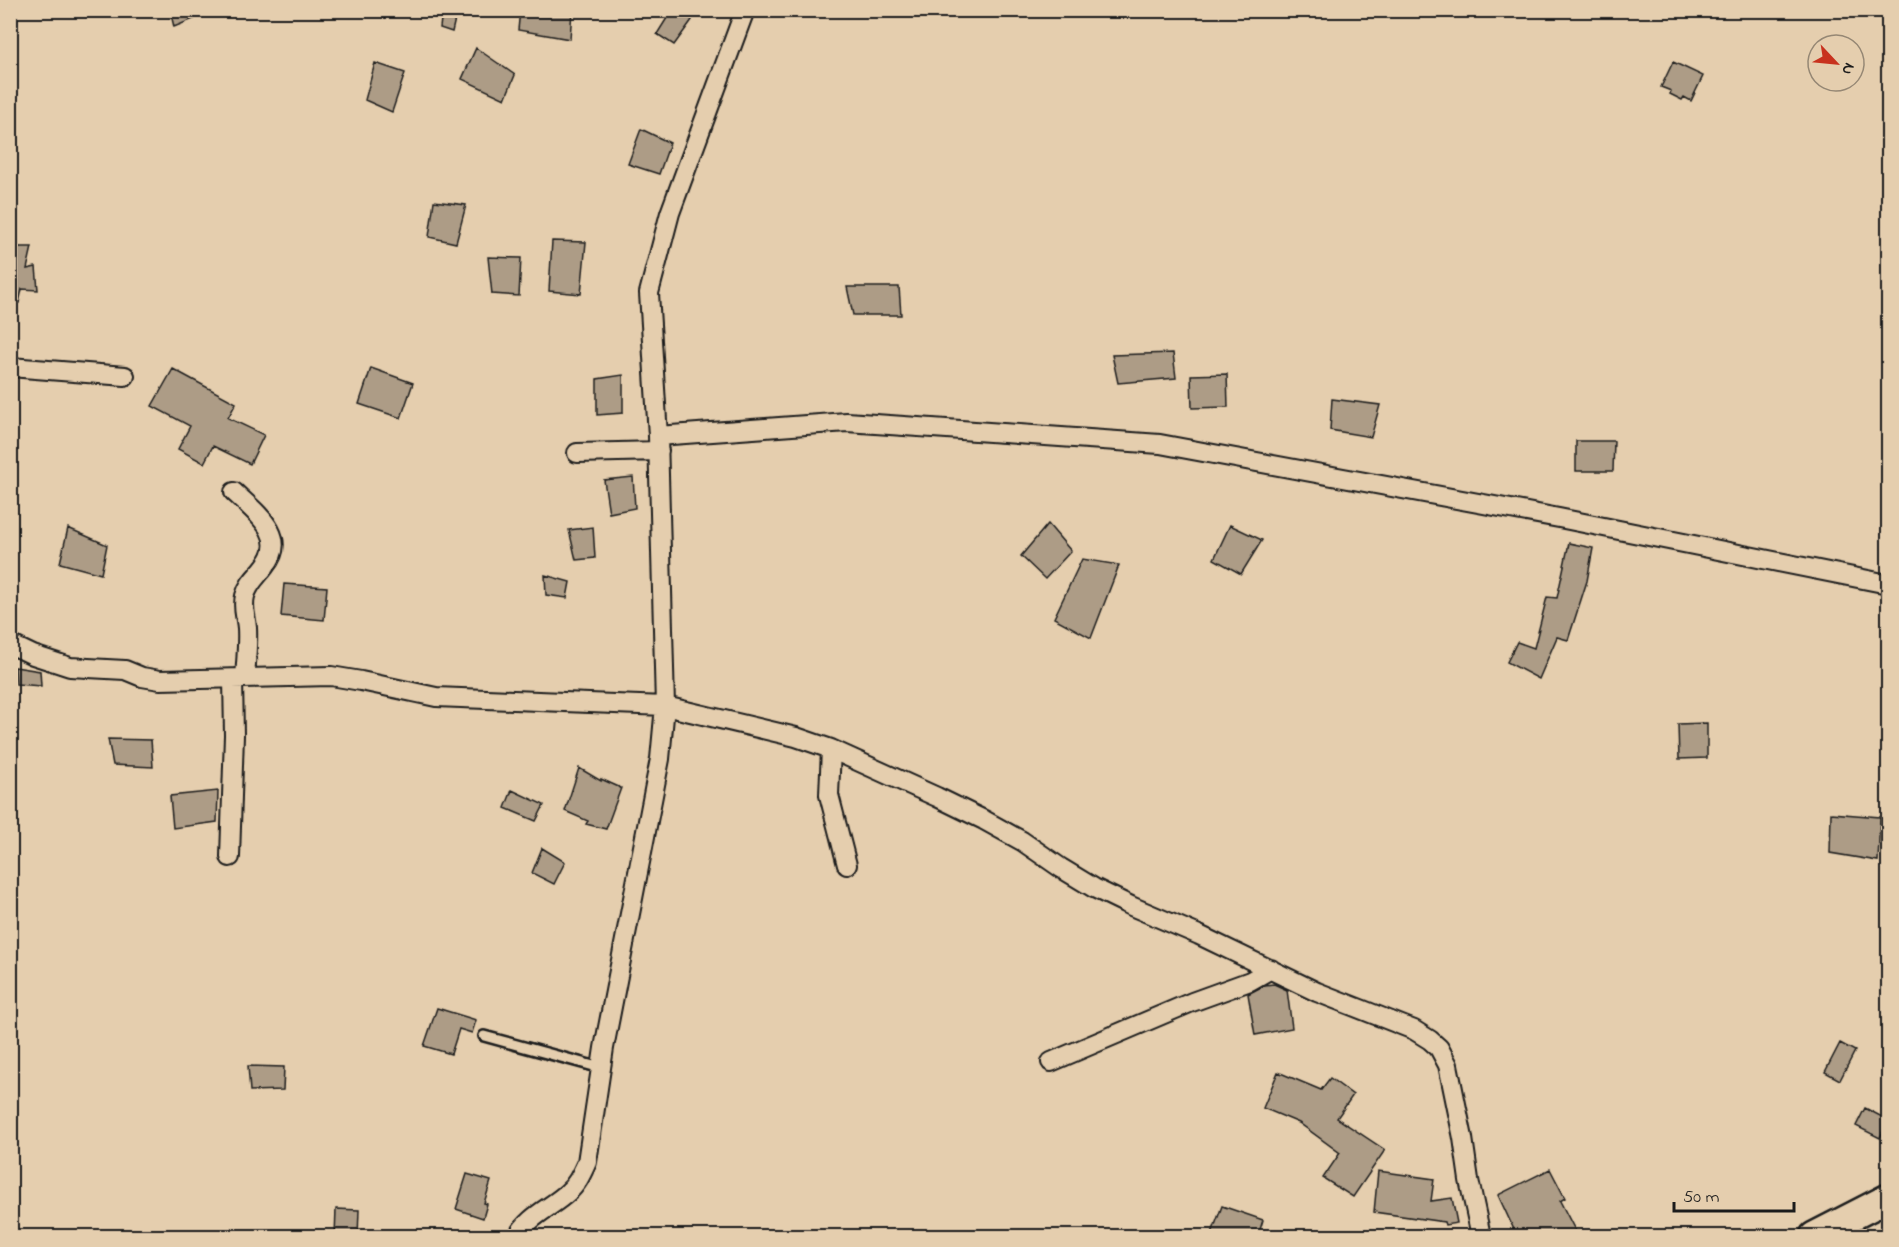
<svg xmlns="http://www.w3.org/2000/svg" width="1899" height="1247" viewBox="0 0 1899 1247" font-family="'Indie Flower',sans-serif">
  <rect width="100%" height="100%" fill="#e5ceae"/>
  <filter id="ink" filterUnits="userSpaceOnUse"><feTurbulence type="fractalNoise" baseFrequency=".0167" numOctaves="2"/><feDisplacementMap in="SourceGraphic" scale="12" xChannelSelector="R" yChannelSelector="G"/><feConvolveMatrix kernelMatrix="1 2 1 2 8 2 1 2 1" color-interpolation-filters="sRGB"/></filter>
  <g filter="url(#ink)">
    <path fill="#ad9c86" stroke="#1c1c1c" stroke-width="1.5" d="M 170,10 L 213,10 L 213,11 L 174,27 Z
      M 442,10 L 457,10 L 452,32 L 440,28 Z
      M 520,10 L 572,10 L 570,39 L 518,30 Z
      M 672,10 L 682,10 L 692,20 L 674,45 L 657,34 Z
      M 476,48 L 515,75 L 505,99 L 462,79 Z
      M 1673,62 L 1703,76 L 1691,101 L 1684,97 L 1682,100 L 1670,94 L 1671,91 L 1661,87 Z
      M 375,63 L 405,73 L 392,112 L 365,100 Z
      M 641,129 L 670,143 L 659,174 L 628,164 Z
      M 434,201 L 466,205 L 456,243 L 429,237 Z
      M 552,241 L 586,242 L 581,294 L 549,291 Z
      M 15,247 L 32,247 L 27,269 L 36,267 L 38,290 L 22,289 L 19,303 L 12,302 Z
      M 488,257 L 521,258 L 519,296 L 492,294 Z
      M 847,287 L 899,287 L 901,315 L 853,315 Z
      M 1173,353 L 1176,378 L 1118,383 L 1112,355 Z
      M 371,368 L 413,383 L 401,418 L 359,404 Z
      M 173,369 L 236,403 L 228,418 L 264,435 L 250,464 L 213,446 L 204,463 L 178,449 L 190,426 L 152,406 Z
      M 1227,374 L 1228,407 L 1192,408 L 1191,375 Z
      M 623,375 L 623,413 L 597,415 L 597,379 Z
      M 1332,399 L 1380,405 L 1371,437 L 1330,430 Z
      M 1576,441 L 1614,441 L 1613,471 L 1576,471 Z
      M 633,477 L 635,508 L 609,513 L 604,480 Z
      M 1048,524 L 1071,551 L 1045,579 L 1021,556 Z
      M 1230,525 L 1262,540 L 1241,574 L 1214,559 Z
      M 593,527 L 595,558 L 576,560 L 569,530 Z
      M 68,528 L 107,545 L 101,574 L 60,563 Z
      M 1569,543 L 1593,548 L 1587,581 L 1568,640 L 1557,637 L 1539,679 L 1507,662 L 1517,642 L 1534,648 L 1547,597 L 1557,598 Z
      M 1082,559 L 1119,565 L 1091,638 L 1054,618 Z
      M 545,575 L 570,582 L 567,598 L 546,595 Z
      M 284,584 L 327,587 L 324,620 L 281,616 Z
      M 15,667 L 40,671 L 41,686 L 16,684 Z
      M 1707,723 L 1707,758 L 1679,759 L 1678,724 Z
      M 108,739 L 151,740 L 153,767 L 113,765 Z
      M 579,768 L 601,781 L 601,779 L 621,788 L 606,829 L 586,824 L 588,821 L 565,811 Z
      M 512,790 L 544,805 L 536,821 L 505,808 Z
      M 218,791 L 217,822 L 173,828 L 170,796 Z
      M 1831,813 L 1880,817 L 1878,861 L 1830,853 Z
      M 542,848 L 565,862 L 554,884 L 532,873 Z
      M 1274,984 L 1287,990 L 1292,1028 L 1255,1035 L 1248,994 L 1265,985 Z
      M 437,1008 L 476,1020 L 472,1033 L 459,1029 L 451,1054 L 424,1046 Z
      M 1840,1043 L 1855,1051 L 1840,1080 L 1825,1072 Z
      M 248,1066 L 284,1067 L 283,1090 L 250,1091 Z
      M 1278,1072 L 1321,1090 L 1330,1078 L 1353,1095 L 1337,1118 L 1385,1150 L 1353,1197 L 1323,1178 L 1340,1153 L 1299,1123 L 1263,1108 Z
      M 1865,1108 L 1888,1120 L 1880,1138 L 1856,1126 Z
      M 1550,1169 L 1565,1198 L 1560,1201 L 1578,1236 L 1517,1236 L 1498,1195 Z
      M 1378,1171 L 1434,1179 L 1431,1201 L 1452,1198 L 1457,1223 L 1445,1225 L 1444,1222 L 1374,1212 Z
      M 467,1174 L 491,1181 L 484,1203 L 487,1204 L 483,1218 L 456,1209 Z
      M 1222,1206 L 1263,1220 L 1258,1236 L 1211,1236 Z
      M 336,1209 L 359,1210 L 358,1236 L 335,1236 Z"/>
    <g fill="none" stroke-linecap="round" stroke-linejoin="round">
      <defs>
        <path id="lane" d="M 484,1036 L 601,1068"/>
        <path id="street" d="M 10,367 L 125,376
          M 658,436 L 847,422 L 1160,444 L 1559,518 L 1888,584
          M 577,453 L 659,451
          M 234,492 C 255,512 290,536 265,566 C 257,577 249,582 245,596 C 242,608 246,616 247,628 C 248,644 246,662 245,678
          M 10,644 L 33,655 L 70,667 L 125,670 L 142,677 L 160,680 L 331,676 L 361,681 L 436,697 L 665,706 L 796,737 L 831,749 L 937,797 L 984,820 L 1022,841 L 1061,868 L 1094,888 L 1131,906 L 1199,935 L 1317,992 L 1414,1030 L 1430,1040 L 1439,1048 L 1448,1065 L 1463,1138 L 1469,1180 L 1481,1236
          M 831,749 L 829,795 L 847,865
          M 230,857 L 234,735 L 233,679
          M 1051,1062 L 1192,1002 L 1250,981 L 1271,969
          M 518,1236 C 527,1217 552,1207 567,1193 C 577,1185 582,1173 587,1162 L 604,1048 L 660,759 L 665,706 L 658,436 L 649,293 L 670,213 L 745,10"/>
        <path id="secondary" d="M 1814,1236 L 1888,1198"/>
      </defs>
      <use href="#lane" stroke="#1c1c1c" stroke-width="14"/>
      <use href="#street" stroke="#1c1c1c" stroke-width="22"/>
      <use href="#secondary" stroke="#1c1c1c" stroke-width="32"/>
      <use href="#lane" stroke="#e5ceae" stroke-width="9"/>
      <use href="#street" stroke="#e5ceae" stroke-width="18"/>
      <use href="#secondary" stroke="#e5ceae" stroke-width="27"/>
    </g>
  </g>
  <rect width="1899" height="1247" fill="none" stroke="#e5ceae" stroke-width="36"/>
  <rect x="18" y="18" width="1863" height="1211" fill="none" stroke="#1c1c1c" stroke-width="2" filter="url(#ink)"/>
  <g transform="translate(1836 63) rotate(116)"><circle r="28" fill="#e5ceae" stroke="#958774" stroke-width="1.5"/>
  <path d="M0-4.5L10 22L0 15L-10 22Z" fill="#c8321e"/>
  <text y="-9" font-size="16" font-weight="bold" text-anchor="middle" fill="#1c1c1c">N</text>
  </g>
  <path d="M1674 1202v9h120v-9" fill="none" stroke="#1c1c1c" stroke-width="3"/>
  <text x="1683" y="1202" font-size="18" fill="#1c1c1c" stroke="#e5ceae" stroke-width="4.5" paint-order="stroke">50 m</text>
</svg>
